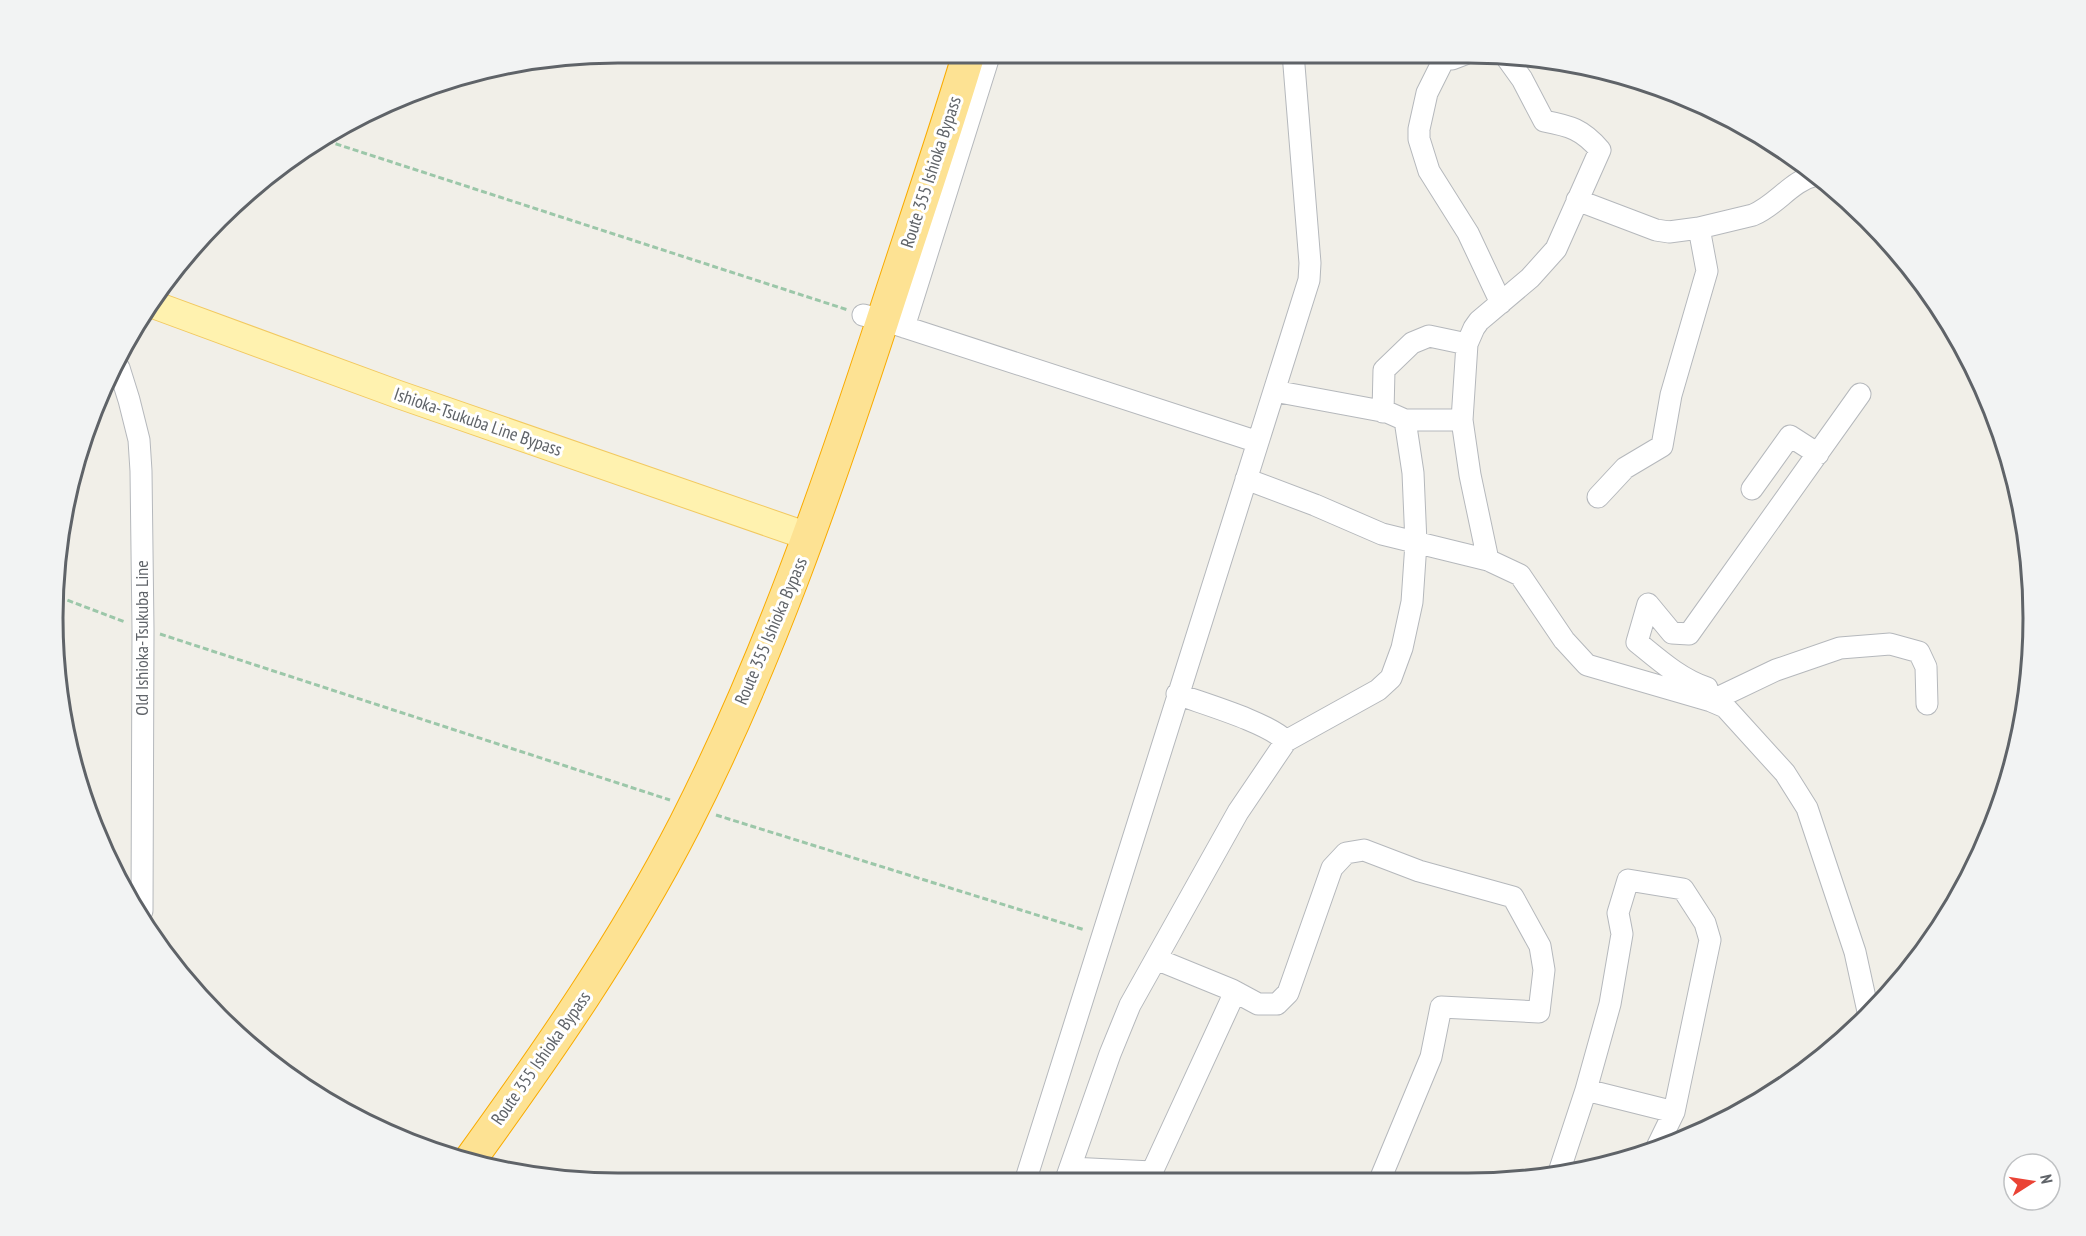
<svg xmlns="http://www.w3.org/2000/svg" width="2086" height="1236" viewBox="0 0 2086 1236" font-family="'PT Sans Narrow',sans-serif">
  <rect width="100%" height="100%" fill="#f1efe8"/>
  <g fill="none" stroke-linecap="round" stroke-linejoin="round">
    <defs>
      <path id="minor" d="M 1443,54 L 1442,63 L 1427,93 L 1419,129 L 1419,139 L 1429,171 L 1468,233 L 1501,303
        M 1444,58 L 1452,59 L 1465,54
        M 1577,200 L 1656,230 L 1669,232 L 1699,228 L 1753,215 C 1777,205 1791,181 1816,175
        M 863,315 L 883,320 L 1258,442
        M 904,327 L 990,53
        M 119,368 L 129,400 L 139,440 L 141,471 L 143,629 L 142,911
        M 1860,394 L 1689,634 L 1672,633 L 1648,604 L 1637,642 C 1659,660 1680,679 1707,688 L 1711,701 L 1776,670 L 1840,648 L 1890,644 L 1919,652 L 1926,667 L 1927,704
        M 1383,412 L 1384,370 L 1412,343 L 1429,336 L 1467,344
        M 1405,420 L 1462,420
        M 1246,479 L 1315,505 L 1382,534 L 1488,560 L 1520,575 L 1564,640 L 1587,665 L 1711,701 L 1725,707 L 1785,773 L 1807,808 L 1855,952 L 1869,1016
        M 1752,489 L 1790,436 L 1818,454
        M 1598,497 L 1625,468 L 1662,446 L 1671,395 L 1707,271 L 1699,228
        M 1488,560 L 1470,475 L 1462,420 L 1467,344 L 1474,328 L 1479,321 L 1530,278 L 1556,249 L 1600,150 C 1582,129 1570,126 1544,121 L 1522,79 L 1504,54
        M 1177,694 C 1204,704 1267,722 1286,741
        M 1156,959 L 1232,990 L 1258,1004 L 1277,1004 L 1288,993 L 1332,868 L 1346,853 L 1364,850 L 1419,871 L 1513,897 L 1540,946 L 1544,970 L 1539,1012 L 1441,1007 L 1431,1057 L 1379,1182
        M 1586,1090 L 1674,1112
        M 1070,1168 L 1152,1172 L 1235,992
        M 1559,1172 L 1586,1090 L 1610,1004 L 1622,934 L 1618,913 L 1628,880 L 1683,889 L 1705,923 L 1710,940 L 1674,1112 L 1655,1151
        M 1025,1182 L 1309,280 L 1310,263 L 1293,53
        M 1065,1182 L 1110,1054 L 1130,1005 L 1238,812 L 1286,741 L 1378,690 L 1391,678 L 1402,648 L 1412,602 L 1416,543 L 1413,473 L 1405,420 L 1387,412 L 1274,391"/>
      <path id="major" d="M 149,303 L 397,394 L 810,537"/>
      <path id="highway" d="M 470,1160 C 548,1052 624,943 685,824 C 767,663 826,493 882,322 C 911,232 942,143 969,53"/>
    </defs>
    <use href="#minor" stroke="#b5b8bc" stroke-width="23"/>
    <use href="#major" stroke="#f2c960" stroke-width="29"/>
    <use href="#highway" stroke="#f9ab00" stroke-width="34"/>
    <path stroke="#9cc7a9" stroke-width="3" stroke-dasharray="6 3" stroke-linecap="butt" d="M 327,141 L 848,310
      M 59,597 L 125,622
      M 160,634 L 670,800
      M 716,815 L 1085,930"/>
    <use href="#minor" stroke="#fff" stroke-width="21"/>
    <use href="#major" stroke="#fff2af" stroke-width="27"/>
    <use href="#highway" stroke="#fde293" stroke-width="32"/>
  </g>
  <g text-anchor="middle" stroke-width="6" stroke-linejoin="round" paint-order="stroke">
    <g font-size="18" fill="#5f6368" stroke="#fff">
      <text transform="translate(931 172) rotate(-72)" y="6">Route 355 Ishioka Bypass</text>
      <text transform="translate(478 422) rotate(19)" y="6">Ishioka-Tsukuba Line Bypass</text>
      <text transform="translate(771 631) rotate(-67)" y="6">Route 355 Ishioka Bypass</text>
      <text transform="translate(142 638) rotate(-90)" y="6">Old Ishioka-Tsukuba Line</text>
      <text transform="translate(541 1058) rotate(-55)" y="6">Route 355 Ishioka Bypass</text>
    </g>
  </g>
  <path d="M0 0H2086V1236H0ZM618 63H1468A555 555 0 0 1 2023 618V618A555 555 0 0 1 1468 1173H618A555 555 0 0 1 63 618V618A555 555 0 0 1 618 63Z" fill="#f2f3f3" fill-rule="evenodd"/>
  <path fill="none" stroke="#5f6368" stroke-width="3" d="M618 63H1468A555 555 0 0 1 2023 618V618A555 555 0 0 1 1468 1173H618A555 555 0 0 1 63 618V618A555 555 0 0 1 618 63Z"/>
  <g transform="translate(2032 1182) rotate(78)"><circle r="28" fill="#ffffff" stroke="#bfc1c3" stroke-width="1.5"/>
  <path d="M0-4.5L10 22L0 15L-10 22Z" fill="#ea4335"/>
  <text y="-9" font-size="16" font-weight="bold" text-anchor="middle" fill="#5f6368">N</text>
  </g>
</svg>
